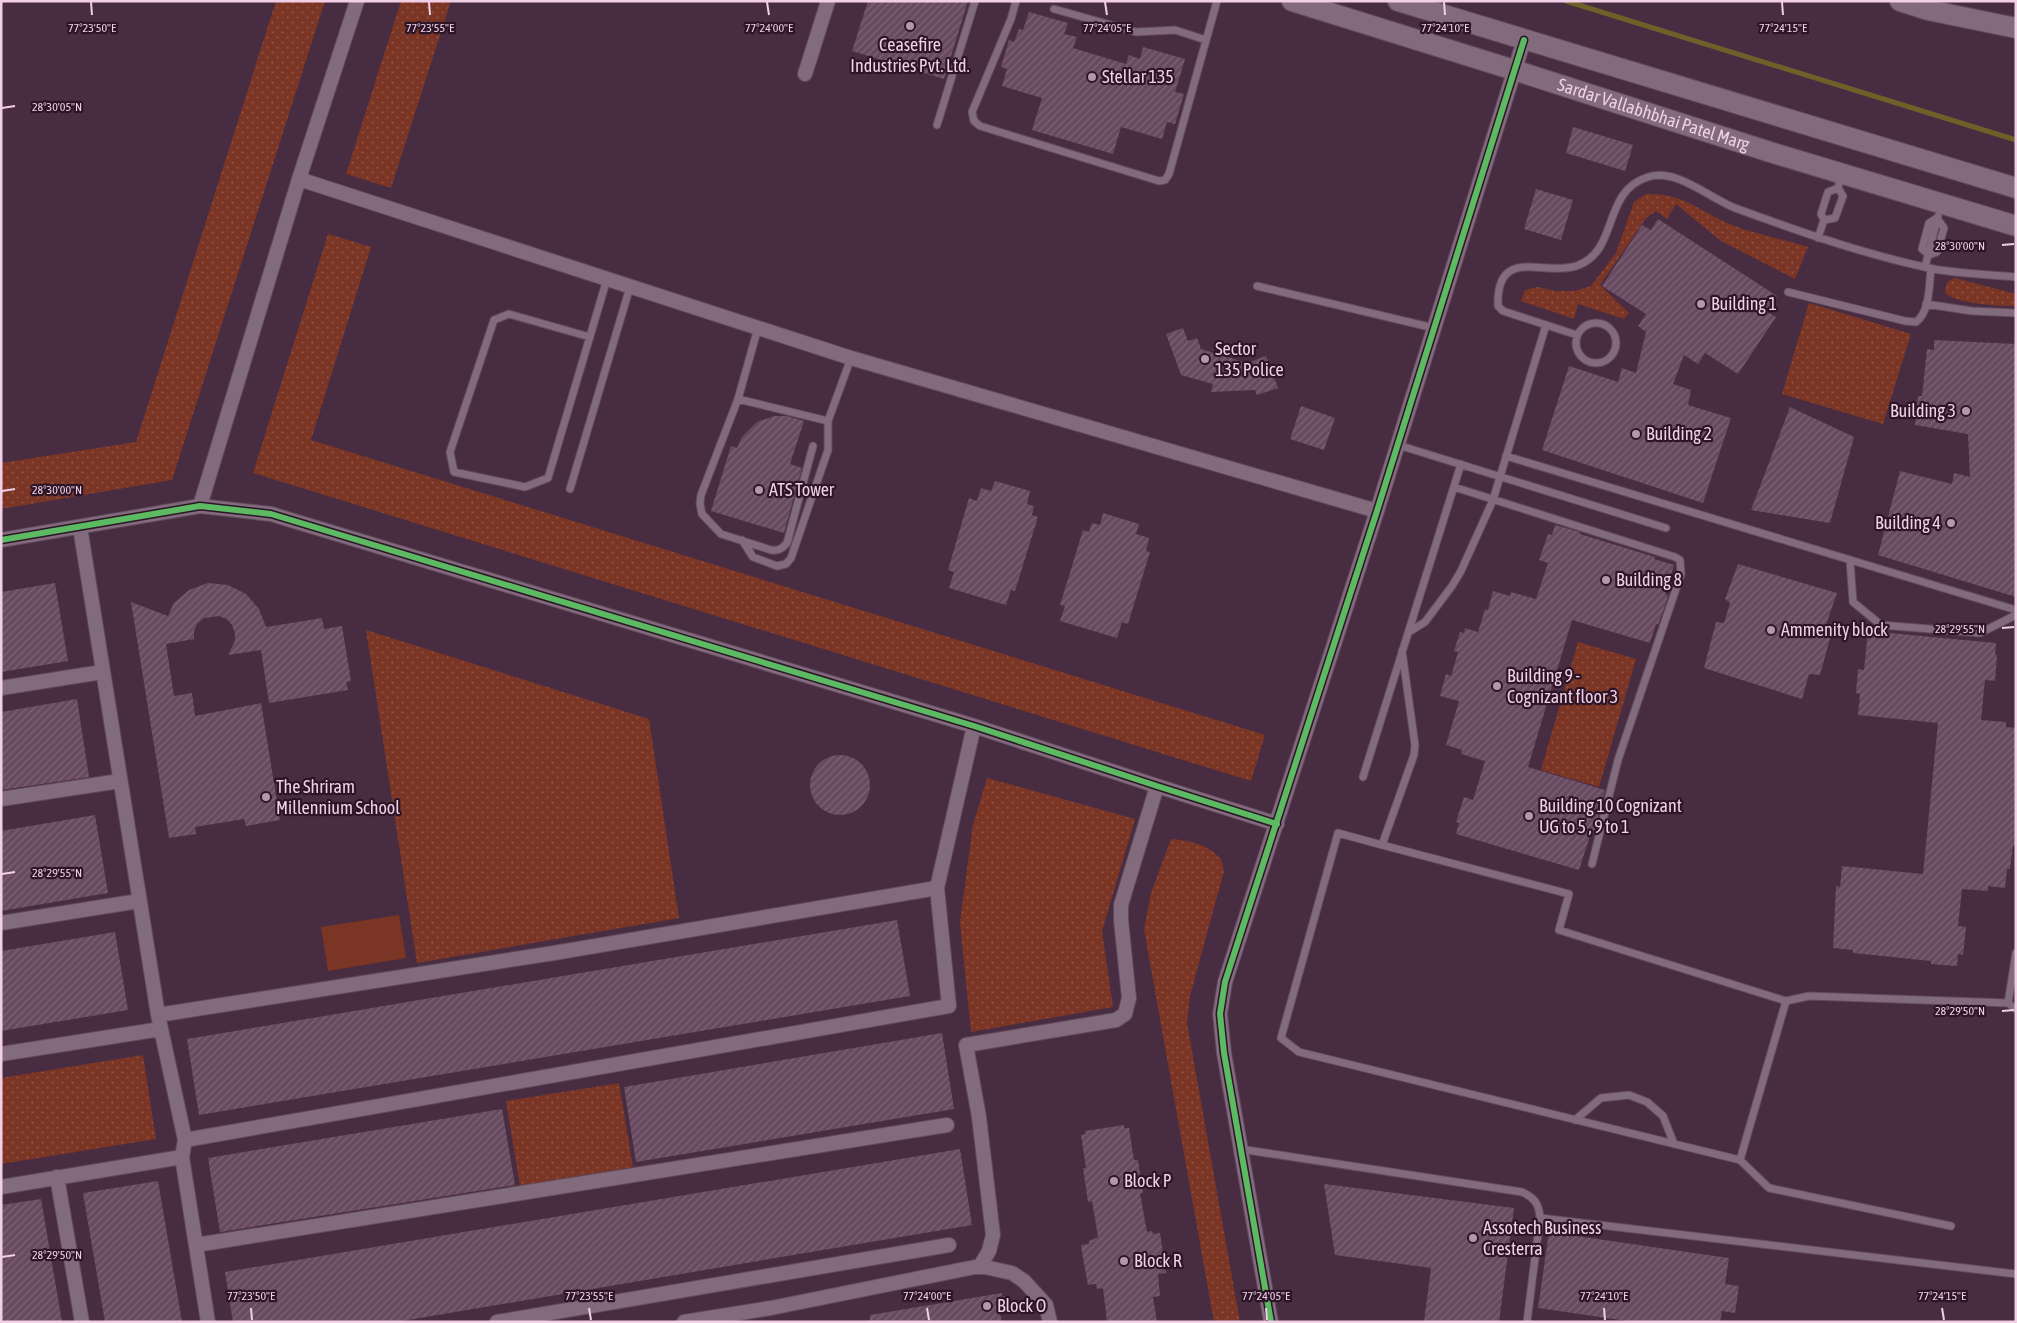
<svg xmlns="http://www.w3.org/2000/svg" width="2017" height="1323" viewBox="0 0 2017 1323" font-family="'Asap Condensed',sans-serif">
  <defs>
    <pattern id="park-dots" width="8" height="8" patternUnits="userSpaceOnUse" patternTransform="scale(1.25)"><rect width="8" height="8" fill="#7b3524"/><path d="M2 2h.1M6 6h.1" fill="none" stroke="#8e5144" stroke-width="1.8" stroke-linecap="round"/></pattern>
    <pattern id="building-hatch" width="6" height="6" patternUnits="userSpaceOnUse" patternTransform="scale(1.25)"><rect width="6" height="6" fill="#674a60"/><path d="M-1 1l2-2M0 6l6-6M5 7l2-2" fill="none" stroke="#7d6377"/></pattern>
  </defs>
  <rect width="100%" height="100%" fill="#482c42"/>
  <path fill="url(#park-dots)" d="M 276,1 L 325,1 L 172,480 L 1,509 L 1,463 L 136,442 Z
    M 401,1 L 451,1 L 391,188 L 346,174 Z
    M 1646,194 C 1684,194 1693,207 1725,222 C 1749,233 1782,239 1808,247 L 1795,279 L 1721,241 L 1676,204 L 1667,219 L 1656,211 L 1646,218 L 1600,285 L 1629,313 L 1624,319 L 1578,304 L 1574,319 L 1521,301 L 1525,290 L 1538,287 L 1555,291 L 1575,291 L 1591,286 L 1616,253 L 1634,202 Z
    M 328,234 L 371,247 L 311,440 L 1265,735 L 1251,781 L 253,473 Z
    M 1955,278 L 2016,294 L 2016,306 C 1999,306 1957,304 1945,293 C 1946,284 1946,281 1955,278 Z
    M 1809,303 L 1911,334 L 1883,424 L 1782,394 Z
    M 366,630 L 649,719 L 679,918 L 417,963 Z
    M 1578,642 L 1636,659 L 1599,787 L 1541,770 Z
    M 987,778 L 1135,819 L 1102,931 L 1113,1007 L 971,1032 L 960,922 L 973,825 Z
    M 1171,839 C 1188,840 1206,844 1219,857 C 1222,860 1223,867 1224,871 L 1190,996 L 1187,1023 L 1240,1322 L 1214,1322 L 1144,929 L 1151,893 Z
    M 143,1055 L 156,1139 L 1,1164 L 1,1078 Z
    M 619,1083 L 633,1167 L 520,1186 L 506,1101 Z"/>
  <path fill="#7b3524" d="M 399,915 L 406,958 L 328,971 L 321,927 Z"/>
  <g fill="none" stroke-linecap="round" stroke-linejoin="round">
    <path stroke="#6f602a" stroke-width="5" d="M 1566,1 L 2016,140"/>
  </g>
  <path fill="url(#building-hatch)" d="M 868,1 L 968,1 L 944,79 L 852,51 Z
    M 1029,12 L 1068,23 L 1064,34 L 1077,37 L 1073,48 L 1126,64 L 1129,55 L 1140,59 L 1143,47 L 1185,59 L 1175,92 L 1184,94 L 1175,124 L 1167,122 L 1162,139 L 1121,127 L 1113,154 L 1032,130 L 1042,98 L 1002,86 L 1007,69 L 1001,67 L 1009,40 L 1014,42 L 1019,29 L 1023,30 Z
    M 1573,127 L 1633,145 L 1625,171 L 1566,153 Z
    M 1536,189 L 1573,200 L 1561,240 L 1524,229 Z
    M 1658,219 L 1777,296 L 1767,312 L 1776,317 L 1738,374 L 1705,353 L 1698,364 L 1684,355 L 1673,384 L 1691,390 L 1688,405 L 1731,418 L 1703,503 L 1542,450 L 1569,366 L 1618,382 L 1622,368 L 1636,373 L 1646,332 L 1638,326 L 1646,314 L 1602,286 L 1642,225 L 1651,230 Z
    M 1183,328 L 1188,341 L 1197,338 L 1201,349 L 1247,363 L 1266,356 L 1278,388 L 1257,395 L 1255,390 L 1211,392 L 1213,384 L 1181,375 L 1166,334 Z
    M 1934,340 L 2016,344 L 2016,597 L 1878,555 L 1900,471 L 1952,484 L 1954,473 L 1970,477 L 1968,434 L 1915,425 L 1918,396 L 1922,396 L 1927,349 L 1934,350 Z
    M 1301,406 L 1335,418 L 1324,450 L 1290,439 Z
    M 1790,407 L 1854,437 L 1830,523 L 1751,510 Z
    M 774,416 L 787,416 L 804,421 L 790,464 L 802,468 L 784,533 L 711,511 L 731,446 L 737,448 L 742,437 L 757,422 Z
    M 995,481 L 1030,491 L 1027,504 L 1034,506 L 1032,515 L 1038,517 L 1015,591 L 1011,590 L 1006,605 L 949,588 L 954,572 L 948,570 L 969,498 L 977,501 L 981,488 L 991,491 Z
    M 1103,513 L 1139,524 L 1136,534 L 1149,538 L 1146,551 L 1150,552 L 1128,624 L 1122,622 L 1117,638 L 1060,621 L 1065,606 L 1060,605 L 1083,530 L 1089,532 L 1092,523 L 1100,525 Z
    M 1555,525 L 1580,532 L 1580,534 L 1655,557 L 1654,559 L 1674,565 L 1665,594 L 1668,595 L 1666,603 L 1658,625 L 1656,624 L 1650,643 L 1572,620 L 1528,767 L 1605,790 L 1594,834 L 1591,833 L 1579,870 L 1456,834 L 1459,823 L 1456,822 L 1464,797 L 1473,800 L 1485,761 L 1461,754 L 1462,750 L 1446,745 L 1459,701 L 1440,696 L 1446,674 L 1451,676 L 1458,652 L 1454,651 L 1460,632 L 1464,633 L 1465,628 L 1478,632 L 1485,609 L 1488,610 L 1493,591 L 1510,596 L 1511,592 L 1536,599 L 1548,563 L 1539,560 L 1548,534 L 1552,535 Z
    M 1738,564 L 1837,593 L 1826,625 L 1831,635 L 1820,675 L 1809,674 L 1802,699 L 1704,668 L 1716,622 L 1724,623 L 1730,603 L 1725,599 Z
    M 55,583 L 68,661 L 1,672 L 1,592 Z
    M 208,583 L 228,585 L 246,594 L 259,609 L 266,627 L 322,618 L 324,629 L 342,626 L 351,681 L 346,682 L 348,690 L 269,703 L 261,650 L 228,655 L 235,641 L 235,633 L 232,625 L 227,619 L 219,616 L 204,618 L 197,624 L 194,631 L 194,639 L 166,644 L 174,696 L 192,693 L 195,716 L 261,703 L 280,820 L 246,826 L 244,819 L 195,827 L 196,834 L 169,838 L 131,602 L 168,616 L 174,603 L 189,590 Z
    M 1868,631 L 1996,643 L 1995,655 L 1997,655 L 1995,681 L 1985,680 L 1981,720 L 2006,722 L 2006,727 L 2016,728 L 2016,846 L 2013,845 L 2010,869 L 2007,869 L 2005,888 L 1988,886 L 1988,891 L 1962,889 L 1958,926 L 1966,927 L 1963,955 L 1958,954 L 1957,966 L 1931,964 L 1931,961 L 1853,953 L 1853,950 L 1833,948 L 1836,886 L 1840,887 L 1842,866 L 1923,874 L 1938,723 L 1858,715 L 1860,694 L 1856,693 L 1858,669 L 1864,670 Z
    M 77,699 L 89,777 L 1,790 L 1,712 Z
    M810 785a30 30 0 1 1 60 0a30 30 0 1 1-60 0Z
    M 95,815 L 108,893 L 1,911 L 1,831 Z
    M 897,920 L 910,996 L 199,1115 L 187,1039 Z
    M 115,932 L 128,1010 L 1,1031 L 1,951 Z
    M 942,1033 L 954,1109 L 636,1162 L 624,1087 Z
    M 502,1109 L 515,1185 L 220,1232 L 208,1158 Z
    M 1124,1125 L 1124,1128 L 1129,1128 L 1134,1160 L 1138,1160 L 1143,1193 L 1140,1193 L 1147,1232 L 1152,1231 L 1153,1234 L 1160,1233 L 1166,1273 L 1158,1274 L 1160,1296 L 1153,1297 L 1157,1322 L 1107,1322 L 1103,1288 L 1097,1289 L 1096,1284 L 1088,1285 L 1083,1258 L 1081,1245 L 1089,1244 L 1089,1241 L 1098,1237 L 1092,1201 L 1088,1202 L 1083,1168 L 1086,1168 L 1081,1135 L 1086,1134 L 1085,1131 Z
    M 960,1149 L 972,1225 L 396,1322 L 233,1322 L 225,1272 Z
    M 158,1181 L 182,1322 L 105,1322 L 83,1193 Z
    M 1324,1184 L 1514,1208 L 1499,1322 L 1424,1322 L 1431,1268 L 1335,1255 Z
    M 41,1199 L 62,1322 L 1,1322 L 1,1205 Z
    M 1549,1232 L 1729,1258 L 1725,1284 L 1739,1286 L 1735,1313 L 1722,1311 L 1720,1322 L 1634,1322 L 1538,1308 Z
    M 1002,1293 L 1002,1297 L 1005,1296 L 1008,1312 L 1000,1314 L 1002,1322 L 870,1322 L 870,1315 Z"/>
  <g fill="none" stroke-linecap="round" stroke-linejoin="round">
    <defs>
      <path id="lane" d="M 1016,1 L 1011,19 L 972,112 L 974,121 L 980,126 L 1159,181 L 1165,180 L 1169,174 L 1217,1
        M 1054,9 L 1136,32 L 1175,30 L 1206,40
        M 937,125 L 975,1
        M 1937,218 L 1944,228 L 1937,252 L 1929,255 L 1922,249 L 1929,223 Z
        M 1824,220 L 1821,214 L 1828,192 L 1838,188
        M 1818,238 L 1824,220 L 1835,218 L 1843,196 L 1838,188 L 1841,176
        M 1925,267 L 1938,216
        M 1257,286 L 1434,328
        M 1788,292 L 1905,321 L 1916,322 C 1930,312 1929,285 1931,269
        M 1926,304 L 1972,311 L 2016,313
        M1576 343a20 20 0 1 1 40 0a20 20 0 1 1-40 0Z
        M 758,328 L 738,399 L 701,495 L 700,504 L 702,514 L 721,534 L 771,550 C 778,551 782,549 787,543 L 813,446
        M 1577,335 L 1503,311 L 1498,306 C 1496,244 1546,278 1579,265 C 1619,249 1602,191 1648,177 C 1677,168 1709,198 1735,208 C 1798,231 1863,254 1929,268 C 1957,274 1987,274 2016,277
        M 590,337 L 509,314 L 494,320 L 450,452 L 454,472 L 525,487 L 548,478 L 607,279
        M 738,399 L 828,421
        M 1398,445 L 1666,528
        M 1506,456 L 2016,610
        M 1454,487 L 1675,557 L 1680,560 L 1681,574 L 1618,760 L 1592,864
        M 570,489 L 630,287
        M 742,540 L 753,557 L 777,566 L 786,564 L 791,558 L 828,450 L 828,421 L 851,358
        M 1850,561 L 1853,602 L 1881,625 L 1980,633 L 2016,615
        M 1409,632 L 1425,622 L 1452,586 L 1461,571 L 1493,500 L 1546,325
        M 1402,651 L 1415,745 L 1414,755 L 1382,845 L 1338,833 L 1281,1038 L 1299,1052 L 1740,1160 L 1786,1001
        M 1363,777 L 1461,464
        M 1382,845 L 1569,894 L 1559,930 L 1786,1001 L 1809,996 L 2008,1003 L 2016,953
        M 2008,1003 L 2016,1009
        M 1575,1120 L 1601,1098 L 1629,1095 L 1647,1102 L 1663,1116 L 1674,1144
        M 1240,1149 L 1522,1192 C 1535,1198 1539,1204 1540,1218 L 1527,1322
        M 1740,1160 L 1769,1188 L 1951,1226
        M 1540,1218 L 2016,1274"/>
      <path id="street" d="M 805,74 L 828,1
        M 299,179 L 851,358 L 1377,511
        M 200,506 L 299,179 L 357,1
        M 80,527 L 158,1015 L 185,1140 L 182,1157 L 208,1322
        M 1,540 L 200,506 L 271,514 L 974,726 L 1157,786 L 1277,824
        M 1,688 L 102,672
        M 1,799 L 120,781
        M 1,923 L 139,901
        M 158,1015 L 554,953 L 937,888
        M 1,1054 L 161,1029
        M 185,1140 L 949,1006 L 937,888 L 974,726
        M 57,1177 L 82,1322
        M 1,1187 L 182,1157
        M 196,1245 L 947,1125
        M 980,1266 L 989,1251 L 993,1235 L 979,1117 L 966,1045 L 1116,1020 L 1125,1014 L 1129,998 L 1121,920 L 1121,905 L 1157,786
        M 497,1322 L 949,1245
        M 684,1322 L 771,1308 L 980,1266 L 1012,1273 L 1024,1281 L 1046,1305 L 1050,1322
        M 1271,1322 L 1224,1053 L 1220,1014 L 1225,982 L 1377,511 L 1524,40"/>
      <g id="secondary">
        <path id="s1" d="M 1292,1 L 1514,70 L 1770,152 L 2016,226"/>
        <path d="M 1398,1 L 2016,188"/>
        <path d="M 1900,1 L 1928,10 L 2016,28"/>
      </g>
    </defs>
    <use href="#lane" stroke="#63495d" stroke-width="9"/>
    <use href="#street" stroke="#63495d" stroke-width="16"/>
    <use href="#secondary" stroke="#63495d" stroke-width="22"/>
    <use href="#lane" stroke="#816b7c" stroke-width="7"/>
    <use href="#street" stroke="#816b7c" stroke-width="14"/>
    <use href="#secondary" stroke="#816b7c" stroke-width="20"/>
    <defs>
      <path id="cycleway" d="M 1,540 L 200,506 L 271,514 L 974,726 L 1157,786 L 1277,824
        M 1271,1322 L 1224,1053 L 1220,1014 L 1225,982 L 1377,511 L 1524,40"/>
    </defs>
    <use href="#cycleway" stroke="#2c1526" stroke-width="9"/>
    <use href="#cycleway" stroke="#5cba63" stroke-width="6"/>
  </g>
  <path fill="none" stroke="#f1cfe6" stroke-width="2" d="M 91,2 L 92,15M 429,2 L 430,15M 767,2 L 769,15M 1105,2 L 1107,15M 1444,2 L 1445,15M 1782,2 L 1783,15M 2,108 L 15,106M 2002,245 L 2014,244M 2,491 L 15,489M 2002,628 L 2014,627M 2,874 L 15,872M 2002,1011 L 2014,1010M 2,1257 L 15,1255M 251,1308 L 252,1320M 589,1308 L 591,1320M 927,1308 L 929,1320M 1266,1308 L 1267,1320M 1604,1308 L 1605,1320M 1942,1308 L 1944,1320"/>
  <g fill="#b696ad" stroke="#2c1526" stroke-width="2">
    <circle cx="910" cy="26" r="5"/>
    <circle cx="1092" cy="77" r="5"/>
    <circle cx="1701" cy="304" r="5"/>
    <circle cx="1205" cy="359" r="5"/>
    <circle cx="1966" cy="411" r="5"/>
    <circle cx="1636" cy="434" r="5"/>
    <circle cx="759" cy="490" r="5"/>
    <circle cx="1951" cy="523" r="5"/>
    <circle cx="1606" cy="580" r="5"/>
    <circle cx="1771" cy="630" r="5"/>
    <circle cx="1497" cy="686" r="5"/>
    <circle cx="266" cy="797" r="5"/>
    <circle cx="1529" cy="816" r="5"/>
    <circle cx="1114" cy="1181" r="5"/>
    <circle cx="1473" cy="1238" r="5"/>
    <circle cx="1124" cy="1261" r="5"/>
    <circle cx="987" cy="1306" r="5"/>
  </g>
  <g text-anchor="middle" stroke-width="4.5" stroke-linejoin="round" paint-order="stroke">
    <g font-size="18" fill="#f1cfe6" stroke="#2c1526" text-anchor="start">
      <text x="910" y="51" text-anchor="middle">Ceasefire<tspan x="910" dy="21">Industries Pvt. Ltd.</tspan></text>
      <text x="1102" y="83">Stellar 135</text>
      <text x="1711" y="310">Building 1</text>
      <text x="1215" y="355">Sector<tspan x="1215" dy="21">135 Police</tspan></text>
      <text x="1956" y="417" text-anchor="end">Building 3</text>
      <text x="1646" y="440">Building 2</text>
      <text x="769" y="496">ATS Tower</text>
      <text x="1941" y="529" text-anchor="end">Building 4</text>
      <text x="1616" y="586">Building 8</text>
      <text x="1781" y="636">Ammenity block</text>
      <text x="1507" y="682">Building 9 -<tspan x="1507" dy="21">Cognizant floor 3</tspan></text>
      <text x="276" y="793">The Shriram<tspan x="276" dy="21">Millennium School</tspan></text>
      <text x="1539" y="812">Building 10 Cognizant<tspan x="1539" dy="21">UG to 5 , 9 to 1</tspan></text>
      <text x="1124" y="1187">Block P</text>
      <text x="1483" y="1234">Assotech Business<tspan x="1483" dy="21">Cresterra</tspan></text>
      <text x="1134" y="1267">Block R</text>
      <text x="997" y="1312">Block O</text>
    </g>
    <g font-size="18" fill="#f1cfe6" stroke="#2c1526">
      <text dy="6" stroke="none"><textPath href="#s1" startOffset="379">Sardar Vallabhbhai Patel Marg</textPath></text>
    </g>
  </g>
  <g font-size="12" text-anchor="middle" fill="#f1cfe6" stroke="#2c1526" stroke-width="4.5" stroke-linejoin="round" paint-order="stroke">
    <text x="92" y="32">77°23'50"E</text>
    <text x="430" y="32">77°23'55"E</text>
    <text x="769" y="32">77°24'00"E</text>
    <text x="1107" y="32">77°24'05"E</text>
    <text x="1445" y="32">77°24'10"E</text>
    <text x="1783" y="32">77°24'15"E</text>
    <text x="57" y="111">28°30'05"N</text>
    <text x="1960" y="250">28°30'00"N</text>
    <text x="57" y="494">28°30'00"N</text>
    <text x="1960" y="633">28°29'55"N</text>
    <text x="57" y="877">28°29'55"N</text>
    <text x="1960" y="1015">28°29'50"N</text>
    <text x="57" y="1259">28°29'50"N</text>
    <text x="251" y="1300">77°23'50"E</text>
    <text x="589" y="1300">77°23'55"E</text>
    <text x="927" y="1300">77°24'00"E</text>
    <text x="1266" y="1300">77°24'05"E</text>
    <text x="1604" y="1300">77°24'10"E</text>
    <text x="1942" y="1300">77°24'15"E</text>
  </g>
  <rect width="2017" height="1323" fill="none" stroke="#f1cfe6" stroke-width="5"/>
</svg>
